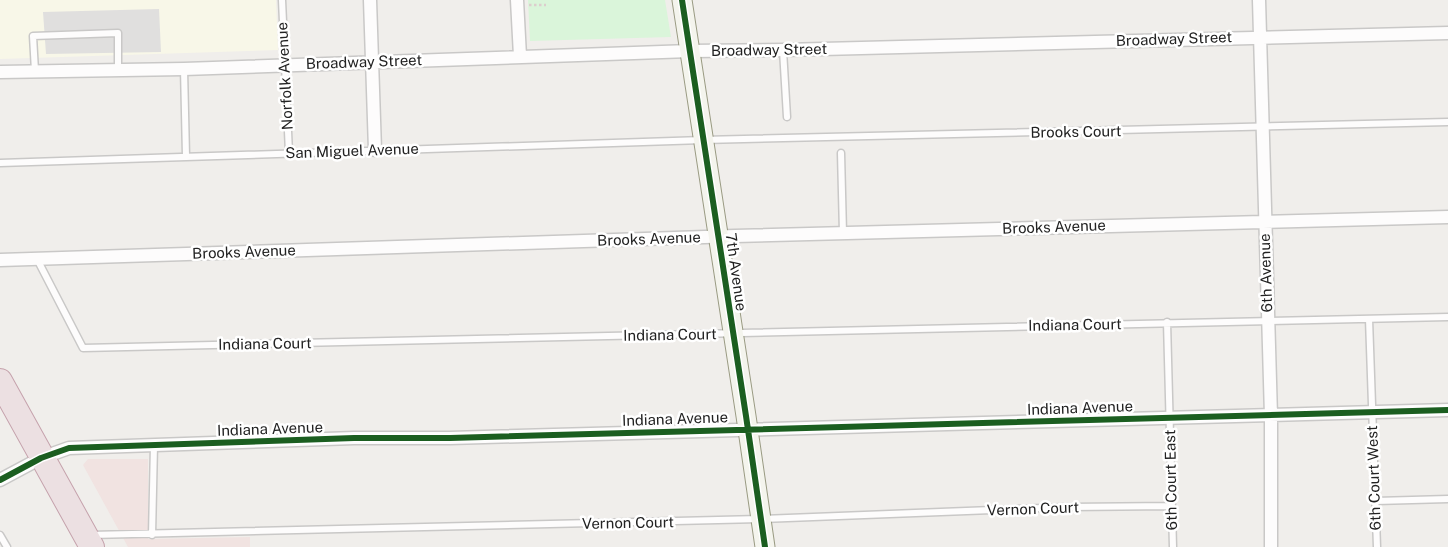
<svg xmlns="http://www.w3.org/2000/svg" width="1448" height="547" viewBox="0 0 1448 547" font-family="'Public Sans',sans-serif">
  <rect width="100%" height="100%" fill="#f0eeeb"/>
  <path fill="#f1e3e1" d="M 88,459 L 148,459 L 148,539 L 250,537 L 250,547 L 128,547 L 83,465 Z"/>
  <path fill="#f8f7e8" d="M 0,0 L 276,0 L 278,50 L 0,59 Z"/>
  <path fill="#daf5da" d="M 528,0 L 665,0 L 671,37 L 530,41 Z"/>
  <path fill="#e0dfde" d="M 159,9 L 161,52 L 46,54 L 43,12 Z"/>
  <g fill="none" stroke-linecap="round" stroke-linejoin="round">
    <defs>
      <path id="lane" d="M 282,0 L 289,153
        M 783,50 L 787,117
        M 184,69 L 186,156
        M 35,71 L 33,36 L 118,33 L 118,69
        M 841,153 L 843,233
        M 0,163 L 703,140 L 1448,122
        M 37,259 L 83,348 L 1448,317
        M 1369,319 L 1377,547
        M 1167,322 L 1173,547
        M 1376,501 L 1448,499
        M 0,535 L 7,547
        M 91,535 L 760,519 L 1069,507 L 1172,506
        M 152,535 L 154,445"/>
      <path id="street" d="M 370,0 L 375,150
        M 517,0 L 520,56
        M 1259,0 L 1271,416 L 1271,547
        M 0,72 L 184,69 L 690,51 L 783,50 L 1448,33
        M 0,260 L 735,236 L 1448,217
        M 0,480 L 41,458 L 69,448 L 354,438 L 450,438 L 1448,410"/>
      <path id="secondary" d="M 682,0 L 746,416 L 765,547"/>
      <path id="highway" d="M 0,381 L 92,547"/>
    </defs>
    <use href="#lane" stroke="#c9c8c7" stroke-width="9"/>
    <use href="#street" stroke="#c9c8c7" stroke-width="15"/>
    <use href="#secondary" stroke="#999a82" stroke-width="21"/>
    <use href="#highway" stroke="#c5a2ac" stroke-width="26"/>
    <path stroke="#dccecd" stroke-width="2.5" stroke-dasharray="2.5 2.5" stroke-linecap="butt" d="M 529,5 L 546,5"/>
    <use href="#lane" stroke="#fdfcfc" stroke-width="6"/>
    <use href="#street" stroke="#fdfcfc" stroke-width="12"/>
    <use href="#secondary" stroke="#f4f4ed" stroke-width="19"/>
    <use href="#highway" stroke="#ece0e2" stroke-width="24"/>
    <defs>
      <path id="cycleway" d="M 682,0 L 746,416 L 765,547
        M 0,480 L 41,458 L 69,448 L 354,438 L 450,438 L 1448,410"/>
    </defs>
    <use href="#cycleway" stroke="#fff" stroke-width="9"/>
    <use href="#cycleway" stroke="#1b5e20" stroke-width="6"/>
  </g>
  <g text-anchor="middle" stroke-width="5" stroke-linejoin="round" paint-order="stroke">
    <g font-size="15" fill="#222" stroke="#fff">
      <text transform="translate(1174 39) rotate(-2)" y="5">Broadway Street</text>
      <text transform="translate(769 50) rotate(-1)" y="5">Broadway Street</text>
      <text transform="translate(364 62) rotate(-2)" y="5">Broadway Street</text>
      <text transform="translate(285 76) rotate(-93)" y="5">Norfolk Avenue</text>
      <text transform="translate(1076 132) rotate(-1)" y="5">Brooks Court</text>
      <text transform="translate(352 151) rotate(-2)" y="5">San Miguel Avenue</text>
      <text transform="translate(1054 227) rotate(-2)" y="5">Brooks Avenue</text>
      <text transform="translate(649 239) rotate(-2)" y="5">Brooks Avenue</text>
      <text transform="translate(244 252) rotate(-2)" y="5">Brooks Avenue</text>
      <text transform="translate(736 272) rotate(82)" y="5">7th Avenue</text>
      <text transform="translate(1266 273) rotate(-92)" y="5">6th Avenue</text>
      <text transform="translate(1075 325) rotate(-1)" y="5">Indiana Court</text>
      <text transform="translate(670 335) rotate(-1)" y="5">Indiana Court</text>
      <text transform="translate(265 344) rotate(-1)" y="5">Indiana Court</text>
      <text transform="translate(1080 408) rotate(-2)" y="5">Indiana Avenue</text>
      <text transform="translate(675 419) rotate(-2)" y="5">Indiana Avenue</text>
      <text transform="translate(270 429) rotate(-2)" y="5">Indiana Avenue</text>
      <text transform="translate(1374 478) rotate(-92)" y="5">6th Court West</text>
      <text transform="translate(1171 480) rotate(-91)" y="5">6th Court East</text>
      <text transform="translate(1033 509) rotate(-2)" y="5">Vernon Court</text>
      <text transform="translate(628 523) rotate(-1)" y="5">Vernon Court</text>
    </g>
  </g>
</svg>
